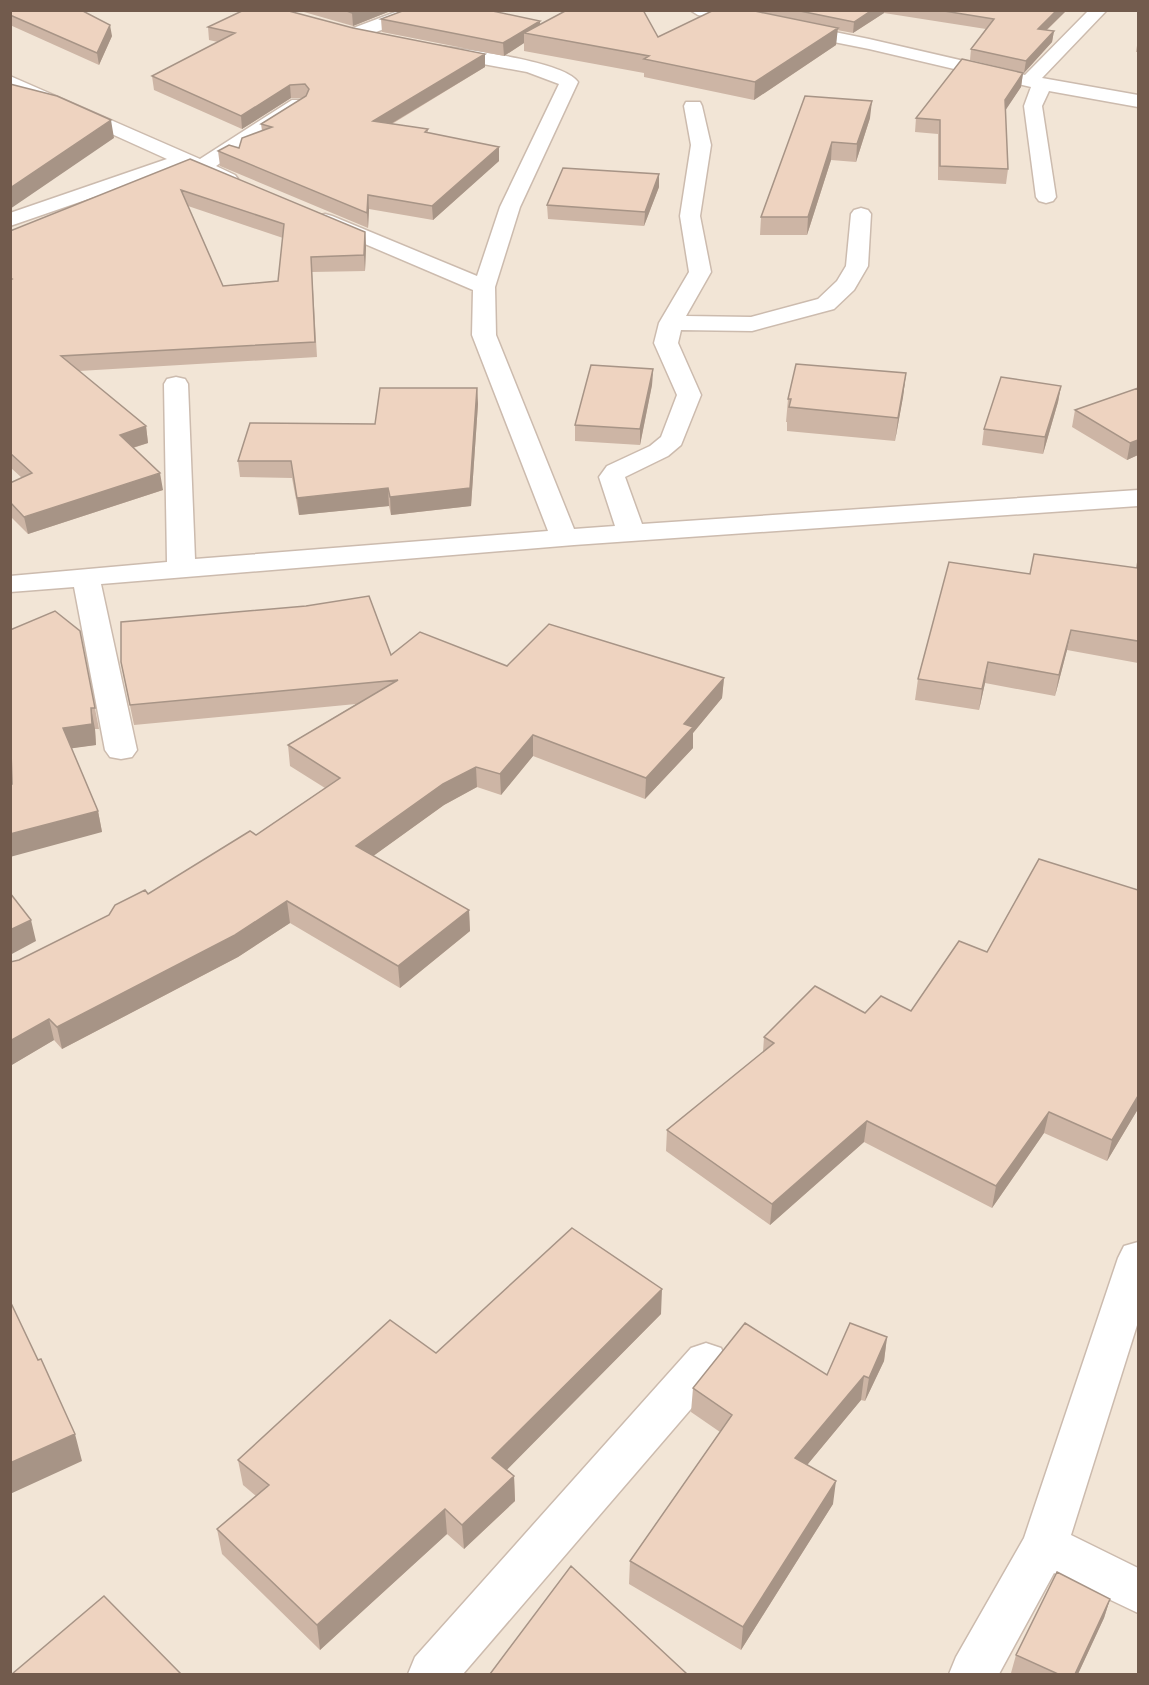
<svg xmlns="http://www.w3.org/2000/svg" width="1149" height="1685" viewBox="0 0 1149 1685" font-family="'Varela Round',sans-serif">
  <rect width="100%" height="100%" fill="#fbf3e7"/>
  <path fill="#f2e5d6" d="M 11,11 L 1138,11 L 1138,1674 L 11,1674 Z"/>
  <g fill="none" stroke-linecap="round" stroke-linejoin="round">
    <defs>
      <path id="street" d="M 401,10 L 426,10 L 424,14 L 360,38 L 348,38 L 345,34 L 348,30 Z
        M 690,10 L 726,10 L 869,39 L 1025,75 L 1089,10 L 1107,10 L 1042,78 L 1138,95 L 1138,107 L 1049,91 L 1042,106 L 1056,197 L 1053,201 L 1046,203 L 1039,201 L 1036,197 L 1024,106 L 1031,87 L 869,49 L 698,15 Z
        M 440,46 C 467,50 564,61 578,82 L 520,207 L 495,287 L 496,335 L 574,529 L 615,526 L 599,477 L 607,466 L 650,446 L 661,437 L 677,395 L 654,343 L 659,323 L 689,272 L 680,216 L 691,145 L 684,106 L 686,102 L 700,102 L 702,106 L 711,145 L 700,216 L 711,272 L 686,316 L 751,317 L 818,299 L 837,281 L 846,266 L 851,214 L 854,210 L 861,208 L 868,210 L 871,214 L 868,266 L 854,290 L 834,309 L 752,331 L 681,330 L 678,343 L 701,395 L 681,445 L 668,456 L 625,477 L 642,524 L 1138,490 L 1138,506 L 574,545 L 101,584 L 137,750 L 132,757 L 121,759 L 110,757 L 105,750 L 74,587 L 10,592 L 10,576 L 167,562 L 164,384 L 167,379 L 176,377 L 185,379 L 188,384 L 195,559 L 548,531 L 472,335 L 473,290 L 318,224 L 314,220 L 318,216 L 325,214 L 332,216 L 477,276 L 500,207 L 559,84 L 527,72 L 434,55 L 431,51 L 434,47 Z
        M 10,76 L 200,159 L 292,100 L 306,100 L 308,104 L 216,166 L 235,175 L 238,179 L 235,183 L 221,183 L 184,166 L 10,226 L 10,213 L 167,159 L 10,88 Z
        M 1138,1242 L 1138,1322 L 1071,1535 L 1138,1568 L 1138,1613 L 1054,1573 L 999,1674 L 949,1674 L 956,1657 L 1024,1538 L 1118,1258 L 1124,1246 Z
        M 706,1343 L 721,1348 L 727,1361 L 721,1374 L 463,1674 L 408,1674 L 415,1657 L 691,1348 Z"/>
    </defs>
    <use href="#street" stroke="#ccbbae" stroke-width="3"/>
    <use href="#street" fill="#fff" fill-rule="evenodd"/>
  </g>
  <path fill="#cdb5a5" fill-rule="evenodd" d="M 10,10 L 112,36 L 99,65 L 10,25 Z
    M 297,10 L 393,10 L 353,26 Z
    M 714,10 L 1067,10 L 1047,30 L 1054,31 L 1052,42 L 1024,73 L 970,60 L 971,49 L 986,29 L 884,13 L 853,33 L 837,30 L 836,45 L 754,100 L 644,77 L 644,73 L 524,51 L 524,43 L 504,56 L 382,32 L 381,19 L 540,21 L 540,25 L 658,37 Z
    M 208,27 L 485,67 L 392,124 L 428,129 L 428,133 L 499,161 L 433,220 L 369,209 L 368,228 L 220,166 L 218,151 L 239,148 L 262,131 L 261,124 L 304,98 L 291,98 L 242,129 L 154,90 L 152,76 L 218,42 L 209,40 Z
    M 1138,39 L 1138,52 L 1136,52 Z
    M 1023,73 L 1021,87 L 1005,110 L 1008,169 L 1006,184 L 938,180 L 938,134 L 915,132 L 916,118 Z
    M 805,96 L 870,118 L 856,162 L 831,160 L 807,235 L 760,235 L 761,217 Z
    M 190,159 L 365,232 L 366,247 L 365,271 L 312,272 L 317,357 L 79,371 L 146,426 L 148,443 L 133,448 L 163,490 L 28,534 L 10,516 L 10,483 L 22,478 L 10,467 L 10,231 ZM 188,206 L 283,238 L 278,281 L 223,286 Z
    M 659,187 L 644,226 L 548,219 L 547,205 Z
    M 653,369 L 652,385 L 640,445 L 575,441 L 575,425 Z
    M 906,373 L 903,397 L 895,441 L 787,431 L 787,422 L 786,422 L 788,399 Z
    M 1061,386 L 1058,402 L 1043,454 L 982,445 L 984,429 Z
    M 477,388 L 478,404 L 471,506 L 391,515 L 389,506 L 299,515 L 292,478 L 240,477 L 238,461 L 375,424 Z
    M 1138,388 L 1138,455 L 1127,460 L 1072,427 L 1075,410 Z
    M 1138,557 L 1138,663 L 1067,650 L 1055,696 L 985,683 L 979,710 L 915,700 L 918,679 L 1030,574 L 1137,568 Z
    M 80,631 L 99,729 L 95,729 L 96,745 L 71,748 L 98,811 L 102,832 L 12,784 Z
    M 391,655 L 507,666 L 724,678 L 722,698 L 693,733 L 693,748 L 645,799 L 533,756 L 501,795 L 477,787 L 444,805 L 373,856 L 469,910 L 470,931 L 400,988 L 290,923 L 238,957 L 62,1049 L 54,1040 L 10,1066 L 10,962 L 19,960 L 109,915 L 256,835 L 325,788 L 290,766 L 288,745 L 356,704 L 134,725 L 121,662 Z
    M 1138,890 L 1138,1109 L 1107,1161 L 1044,1133 L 992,1208 L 864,1142 L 770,1225 L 666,1151 L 667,1130 L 763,1052 L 764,1037 L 865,1013 L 911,1011 L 987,952 Z
    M 661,1314 L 507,1469 L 514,1476 L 515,1501 L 464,1549 L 447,1534 L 320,1650 L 222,1554 L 217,1529 L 256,1496 L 243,1485 L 238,1460 L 436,1353 Z
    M 887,1337 L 884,1361 L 865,1401 L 861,1400 L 807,1465 L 833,1504 L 741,1650 L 629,1584 L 630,1561 L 720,1432 L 691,1412 L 693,1388 L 827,1375 Z
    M 1110,1599 L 1104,1618 L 1078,1674 L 1014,1674 L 1011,1673 L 1016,1655 Z"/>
  <path fill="#a79486" d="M 358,10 L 393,10 L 353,26 L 352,13 Z
    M 872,10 L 884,10 L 884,13 L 853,33 L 854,22 Z
    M 1057,10 L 1067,10 L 1036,40 L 1038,29 Z
    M 540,21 L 540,34 L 524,33 L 524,43 L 504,56 L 503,43 Z
    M 110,25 L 112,36 L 99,65 L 97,53 Z
    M 838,28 L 836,45 L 754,100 L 755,82 Z
    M 1054,31 L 1052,42 L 1024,73 L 1026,61 Z
    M 485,54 L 485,67 L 374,134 L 373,121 Z
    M 1023,73 L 1021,87 L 1003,114 L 1005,100 Z
    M 290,85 L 291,98 L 242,129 L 241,116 Z
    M 872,101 L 870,118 L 856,162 L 857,144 Z
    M 111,120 L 114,138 L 10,209 L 10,188 Z
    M 832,142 L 831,160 L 807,235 L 808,217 Z
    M 499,147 L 499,161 L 433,220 L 432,206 Z
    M 659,174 L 659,187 L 644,226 L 645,212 Z
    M 368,195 L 369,209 L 368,228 L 367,213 Z
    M 365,232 L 366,247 L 365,271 L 364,255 Z
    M 653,369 L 652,385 L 640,445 L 640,429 Z
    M 906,373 L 903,397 L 895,441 L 898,418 Z
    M 1061,386 L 1058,402 L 1043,454 L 1045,437 Z
    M 477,388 L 478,404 L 471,506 L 391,515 L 390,497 Z
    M 146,426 L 148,443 L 122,451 L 120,435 Z
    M 1138,440 L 1138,455 L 1127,460 L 1130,443 Z
    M 160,473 L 163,490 L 28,534 L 24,517 Z
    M 388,488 L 389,506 L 299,515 L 297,498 Z
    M 1071,630 L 1067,650 L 1055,696 L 1059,675 Z
    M 988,662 L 985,683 L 979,710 L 982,689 Z
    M 724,678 L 722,698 L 693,733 L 693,748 L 645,799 L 646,778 L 684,724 Z
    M 91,708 L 95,729 L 96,745 L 67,749 L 63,728 Z
    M 533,735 L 533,756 L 501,795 L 500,774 Z
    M 476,767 L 477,787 L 444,805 L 358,867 L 356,846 L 443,784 Z
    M 98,811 L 102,832 L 10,857 L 10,834 Z
    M 287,901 L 290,923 L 238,957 L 62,1049 L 57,1027 Z
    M 469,910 L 470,931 L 400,988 L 398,966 Z
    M 31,920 L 36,941 L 10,955 L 10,930 Z
    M 49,1019 L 54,1040 L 10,1066 L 10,1041 Z
    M 1138,1096 L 1138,1109 L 1107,1161 L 1112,1140 Z
    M 1049,1112 L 1044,1133 L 992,1208 L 996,1186 Z
    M 867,1121 L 864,1142 L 770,1225 L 772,1204 Z
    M 662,1289 L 661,1314 L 494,1483 L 492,1458 Z
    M 887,1337 L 884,1361 L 865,1401 L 869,1378 Z
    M 864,1376 L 861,1400 L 793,1482 L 795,1458 Z
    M 75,1434 L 82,1461 L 10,1494 L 10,1463 Z
    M 514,1476 L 515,1501 L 464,1549 L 462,1525 Z
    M 836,1481 L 833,1504 L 741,1650 L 743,1627 Z
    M 445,1509 L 447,1534 L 320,1650 L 317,1625 Z
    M 1110,1599 L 1104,1618 L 1078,1674 L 1075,1674 Z"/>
  <path fill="#eed3c0" stroke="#a79486" stroke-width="1.5" fill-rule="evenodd" d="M 10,10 L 81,10 L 110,25 L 97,53 L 10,15 Z
    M 244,10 L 285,10 L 353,28 L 485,54 L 373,121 L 428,129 L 425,132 L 499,147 L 432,206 L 368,195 L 367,213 L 218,151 L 229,145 L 239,148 L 242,138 L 272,127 L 261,124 L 306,96 L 309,89 L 305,84 L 290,85 L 241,116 L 152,76 L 235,33 L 208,27 Z
    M 344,10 L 358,10 L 352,13 Z
    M 405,10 L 488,10 L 540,21 L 503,43 L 381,19 Z
    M 567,10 L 643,10 L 658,37 L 714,10 L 750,10 L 838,28 L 755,82 L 644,59 L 649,56 L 524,33 Z
    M 795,10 L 872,10 L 854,22 Z
    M 938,10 L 1057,10 L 1038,29 L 1054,31 L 1026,61 L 971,49 L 994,19 Z
    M 962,59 L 1023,73 L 1005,100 L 1008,169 L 940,166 L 940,120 L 916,118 Z
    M 10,84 L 57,96 L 111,120 L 10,188 Z
    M 805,96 L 872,101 L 857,144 L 832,142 L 808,217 L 761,217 Z
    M 190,159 L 365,232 L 364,255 L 311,257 L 315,342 L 61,356 L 146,426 L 120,435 L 160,473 L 24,517 L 10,502 L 10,483 L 32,473 L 10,453 L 10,280 L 12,279 L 10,278 L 10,231 ZM 181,190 L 284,224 L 278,281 L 223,286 Z
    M 563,168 L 659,174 L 645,212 L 547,205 Z
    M 796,364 L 906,373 L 898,418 L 789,407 L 791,399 L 788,399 Z
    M 591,365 L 653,369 L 640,429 L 575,425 Z
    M 1001,377 L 1061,386 L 1045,437 L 984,429 Z
    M 380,388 L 477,388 L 470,488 L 390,497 L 388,488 L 297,498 L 291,461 L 238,461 L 250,423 L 375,424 Z
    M 1138,388 L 1138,440 L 1130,443 L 1075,410 Z
    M 1034,554 L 1137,568 L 1138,560 L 1138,641 L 1071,630 L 1059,675 L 988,662 L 982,689 L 918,679 L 949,562 L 1030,574 Z
    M 369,596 L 391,655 L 420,632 L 507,666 L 549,624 L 724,678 L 684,724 L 693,727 L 646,778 L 533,735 L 500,774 L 476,767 L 443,784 L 356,846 L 469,910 L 398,966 L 287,901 L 235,935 L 57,1027 L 49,1019 L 10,1041 L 10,962 L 19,960 L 109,915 L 115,905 L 145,890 L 148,894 L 250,831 L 256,835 L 340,778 L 288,745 L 398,680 L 130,705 L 121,662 L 121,622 L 306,606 Z
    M 55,611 L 80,631 L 95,708 L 91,708 L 92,724 L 63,728 L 98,811 L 10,834 L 10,784 L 12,784 L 10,716 L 10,630 Z
    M 1039,859 L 1138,890 L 1138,1096 L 1112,1140 L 1049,1112 L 996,1186 L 867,1121 L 772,1204 L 667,1130 L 774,1043 L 764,1037 L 815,986 L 865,1013 L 881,996 L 911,1011 L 959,941 L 987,952 Z
    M 10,893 L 31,920 L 10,930 Z
    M 572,1228 L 662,1289 L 492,1458 L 514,1476 L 462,1525 L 445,1509 L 317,1625 L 217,1529 L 269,1485 L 238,1460 L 390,1320 L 436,1353 Z
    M 10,1301 L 38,1360 L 41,1359 L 75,1434 L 10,1463 Z
    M 745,1323 L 827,1375 L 850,1323 L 887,1337 L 869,1378 L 864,1376 L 795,1458 L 836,1481 L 743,1627 L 630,1561 L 732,1415 L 693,1388 Z
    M 571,1566 L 687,1674 L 490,1674 Z
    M 1057,1572 L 1110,1599 L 1075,1674 L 1058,1674 L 1016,1655 Z
    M 104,1596 L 181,1674 L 12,1674 Z"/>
  <rect width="1149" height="1685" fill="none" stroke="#725b4d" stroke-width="24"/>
</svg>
